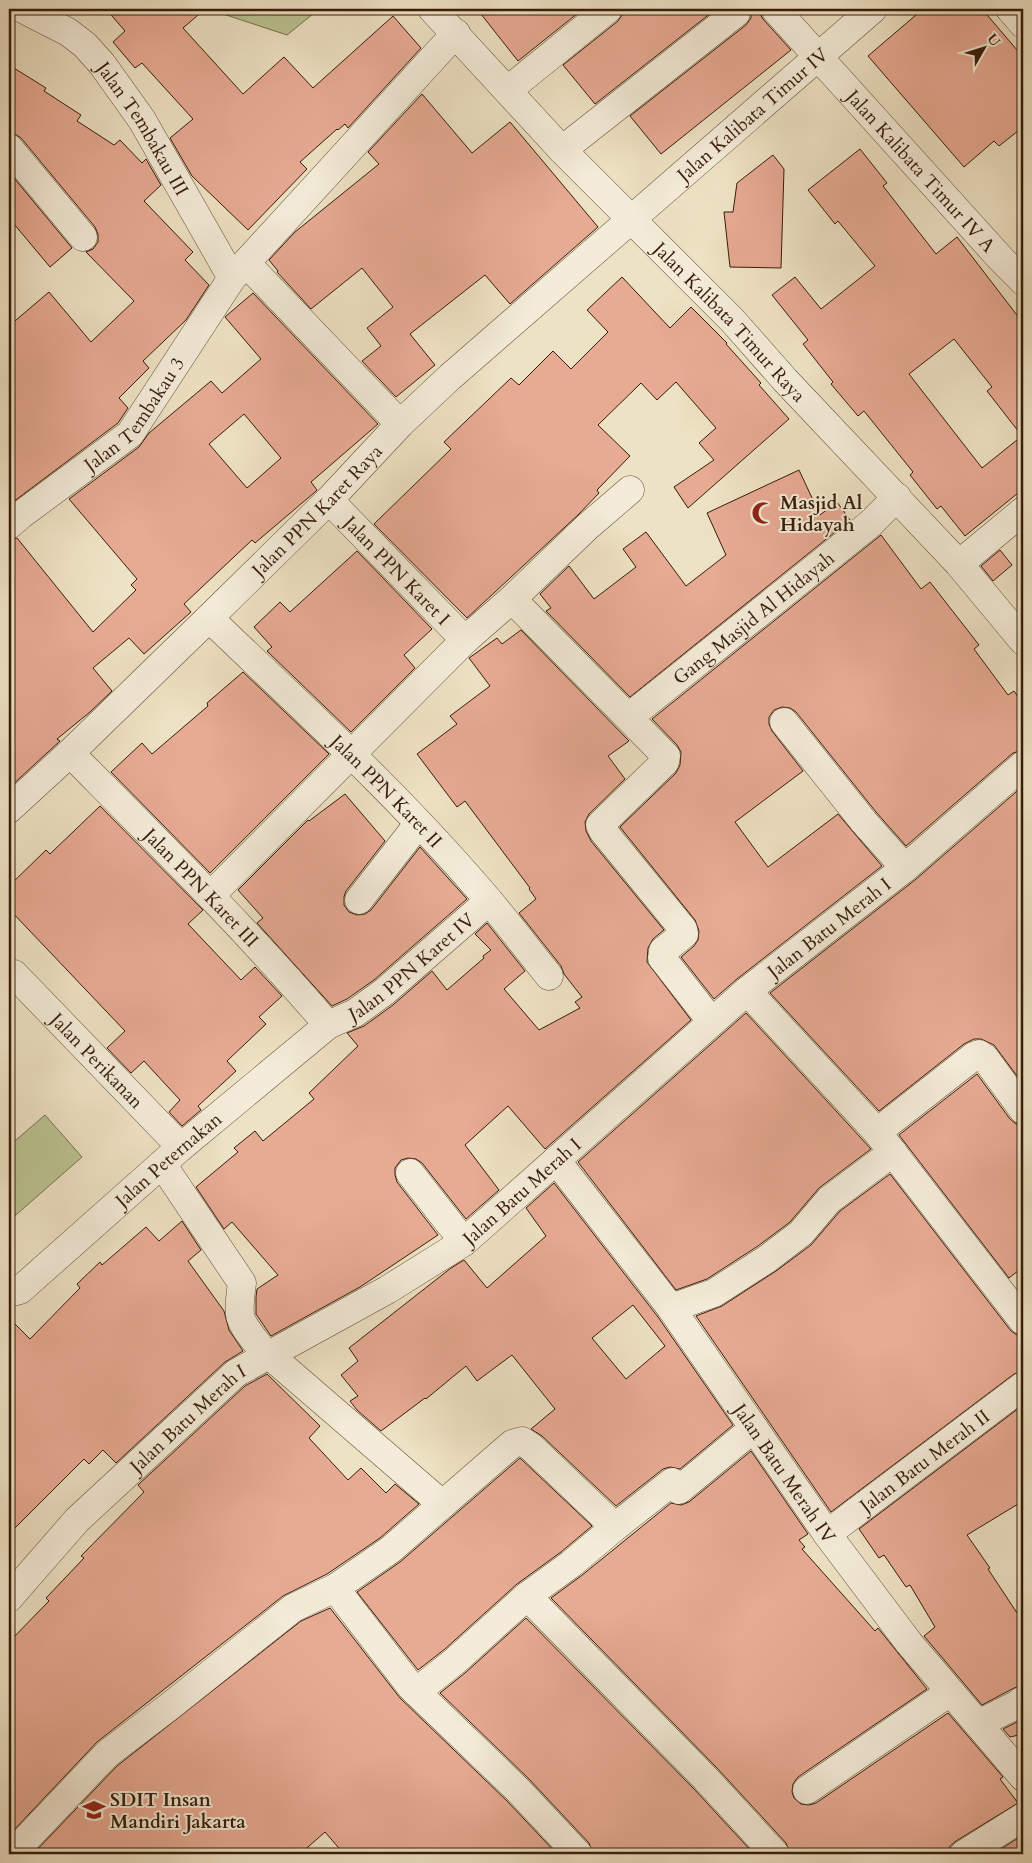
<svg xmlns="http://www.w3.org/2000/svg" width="1032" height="1863" viewBox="0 0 1032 1863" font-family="Cardo,serif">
  <rect width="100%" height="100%" fill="#eee2c4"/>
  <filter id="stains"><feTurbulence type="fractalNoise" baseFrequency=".004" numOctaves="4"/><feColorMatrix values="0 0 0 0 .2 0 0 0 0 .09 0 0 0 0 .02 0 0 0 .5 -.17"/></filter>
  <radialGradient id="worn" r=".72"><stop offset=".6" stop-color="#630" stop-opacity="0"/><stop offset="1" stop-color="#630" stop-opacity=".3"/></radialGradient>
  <path fill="#bbc392" stroke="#78704e" d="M 208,9 L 319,9 L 287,35 Z
    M 45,1115 L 82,1157 L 9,1221 L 9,1146 Z"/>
  <path fill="#e7aa93" stroke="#361c09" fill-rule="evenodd" d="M 106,9 L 205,9 L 183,28 L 243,94 L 284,57 L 313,88 L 393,16 L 421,48 L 348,128 L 345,124 L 338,130 L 337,129 L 300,162 L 307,169 L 248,230 L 192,176 L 170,138 L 193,119 L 142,63 L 135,68 L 113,42 L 125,31 Z
    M 477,9 L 583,9 L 518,61 Z
    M 623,9 L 716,9 L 595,104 L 563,65 L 618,21 L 622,15 Z
    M 751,9 L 757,9 L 763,19 L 791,50 L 661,154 L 630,116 L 746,25 L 751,18 Z
    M 923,9 L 982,9 L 1023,57 L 1023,127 L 999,146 L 994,141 L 964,167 L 868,56 Z
    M 9,65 L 46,88 L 44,91 L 81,115 L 77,121 L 114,145 L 120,140 L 142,163 L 146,159 L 161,185 L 144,201 L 193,252 L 185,260 L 209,285 L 186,320 L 143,361 L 149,368 L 119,398 L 128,408 L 118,423 L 9,505 L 9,326 L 49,292 L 91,342 L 134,301 L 86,252 L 93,249 L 98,242 L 98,234 L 95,227 L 21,138 L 15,134 L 9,133 Z
    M 422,94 L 472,153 L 510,122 L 598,227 L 510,304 L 485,275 L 410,334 L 435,365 L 396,397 L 362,361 L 381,346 L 367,328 L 393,307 L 362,268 L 311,309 L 277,272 L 278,271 L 269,260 L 295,232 L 379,164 L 368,152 Z
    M 860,149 L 887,183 L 883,186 L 936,254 L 957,237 L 1023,323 L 1023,489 L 965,536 L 941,506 L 937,509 L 910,475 L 913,472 L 864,411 L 858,416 L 831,384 L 833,382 L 803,344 L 808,340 L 772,295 L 795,277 L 821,309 L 875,266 L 838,221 L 835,224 L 808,190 ZM 954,339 L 992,387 L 987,391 L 1022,436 L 982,468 L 909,374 Z
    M 773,155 L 784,169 L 781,268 L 730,267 L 724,212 L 733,212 L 737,183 Z
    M 9,172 L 72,248 L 50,267 L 9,218 Z
    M 622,277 L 670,328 L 691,307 L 727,343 L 726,344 L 761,383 L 759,385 L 789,419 L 688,508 L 674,487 L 714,460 L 699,443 L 716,428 L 676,382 L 657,400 L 641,383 L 598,425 L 630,456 L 597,490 L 599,493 L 579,514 L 467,618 L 374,524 L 451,449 L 444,442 L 511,378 L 519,385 L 553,351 L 571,369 L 608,332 L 587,310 Z
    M 253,293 L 378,424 L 311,482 L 317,490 L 315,492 L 255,543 L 252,540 L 184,604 L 191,612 L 144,654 L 129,638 L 93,668 L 112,691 L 90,712 L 57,739 L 60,741 L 9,788 L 9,540 L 17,538 L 93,632 L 136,590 L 131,585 L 137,579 L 69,499 L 139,447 L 149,433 L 211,381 L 222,393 L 261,359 L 225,317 ZM 244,414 L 281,458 L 247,488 L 209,444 Z
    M 799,470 L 820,515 L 837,502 L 850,520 L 630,697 L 546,611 L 551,608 L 540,594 L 569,566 L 594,599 L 636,567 L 623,549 L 646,532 L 686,586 L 726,555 L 707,513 Z
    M 881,535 L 921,589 L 930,582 L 979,645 L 974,649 L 1008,695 L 1014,691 L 1023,704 L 1023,750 L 1013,753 L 906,846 L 876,812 L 796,712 L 790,708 L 782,707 L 774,710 L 769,717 L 769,724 L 772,731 L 803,771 L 735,822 L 768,867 L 838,814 L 882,866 L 737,979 L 714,999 L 681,957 L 694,946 L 698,940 L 699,931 L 695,920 L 620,827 L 676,773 L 680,765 L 681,752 L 677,745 L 652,719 Z
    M 1000,550 L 1012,565 L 993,581 L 981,566 Z
    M 357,551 L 432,629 L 404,655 L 415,668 L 351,732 L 267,651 L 272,647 L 254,627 L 280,602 L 290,612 Z
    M 521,630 L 629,741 L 608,756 L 625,779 L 589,814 L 585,822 L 586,831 L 591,841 L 664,930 L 653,939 L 648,948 L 647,962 L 691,1020 L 545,1149 L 508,1106 L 465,1145 L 499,1190 L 466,1219 L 422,1163 L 416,1159 L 408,1158 L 401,1160 L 395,1168 L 395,1175 L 397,1182 L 438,1235 L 360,1287 L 271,1336 L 256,1314 L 256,1297 L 257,1289 L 278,1275 L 232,1222 L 224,1229 L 196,1187 L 238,1152 L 234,1148 L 255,1131 L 263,1141 L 314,1099 L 309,1093 L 358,1046 L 347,1033 L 364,1026 L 393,1005 L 432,971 L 447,990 L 484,958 L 483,956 L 491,950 L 475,934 L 487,923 L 525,971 L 504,989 L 539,1030 L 580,1008 L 575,1002 L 582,997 L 564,974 L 561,966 L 519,913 L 536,899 L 529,889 L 530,888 L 465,801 L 457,807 L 417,754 L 457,724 L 450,716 L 490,686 L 469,658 L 497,638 L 502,644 Z
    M 243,672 L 329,754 L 210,873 L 111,772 L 142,743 L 152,754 L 208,706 L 207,703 Z
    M 1023,786 L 1023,1084 L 994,1045 L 981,1039 L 974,1039 L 964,1044 L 879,1111 L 770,993 L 915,880 Z
    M 345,794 L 385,841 L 346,891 L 344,897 L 344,905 L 349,912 L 357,915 L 365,914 L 371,910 L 420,847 L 467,899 L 374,980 L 347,999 L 332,1006 L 257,923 L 263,918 L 238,890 L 308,820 L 309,821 Z
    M 100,806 L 203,910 L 188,924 L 241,980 L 255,967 L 282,996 L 259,1017 L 266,1024 L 227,1061 L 236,1071 L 198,1106 L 201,1110 L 182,1126 L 169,1112 L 180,1100 L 144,1061 L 131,1073 L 107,1048 L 125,1031 L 9,909 L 9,886 L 46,850 L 50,854 Z
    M 746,1013 L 871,1149 L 819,1188 L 790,1222 L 758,1246 L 707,1279 L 676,1290 L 578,1162 Z
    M 977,1074 L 1010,1119 L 1016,1124 L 1023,1125 L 1023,1267 L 1009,1278 L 899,1135 Z
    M 890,1174 L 1011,1331 L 1017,1335 L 1023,1336 L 1023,1371 L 1014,1374 L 831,1512 L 696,1316 L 722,1306 L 776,1271 L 811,1245 L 840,1211 Z
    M 554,1183 L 658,1317 L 733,1425 L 680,1469 L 670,1467 L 663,1469 L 616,1506 L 542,1436 L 531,1429 L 555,1409 L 512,1355 L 477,1381 L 466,1366 L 426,1399 L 425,1398 L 381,1431 L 357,1410 L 350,1401 L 358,1396 L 341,1375 L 358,1361 L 349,1348 L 451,1268 L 464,1260 L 487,1288 L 546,1236 L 526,1208 ZM 633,1305 L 665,1346 L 626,1379 L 592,1338 Z
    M 182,1221 L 201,1250 L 188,1261 L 224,1311 L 229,1330 L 243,1351 L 225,1362 L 116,1463 L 103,1450 L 89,1464 L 84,1459 L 9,1534 L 9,1318 L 30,1339 L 80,1288 L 77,1284 L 100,1262 L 102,1265 L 146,1227 L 159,1241 Z
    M 267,1374 L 320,1426 L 309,1438 L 348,1480 L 361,1468 L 386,1493 L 395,1484 L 419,1504 L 380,1538 L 327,1574 L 283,1596 L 97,1742 L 13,1831 L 9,1827 L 9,1642 L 49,1601 L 46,1598 L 84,1558 L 81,1556 L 144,1492 L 138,1485 L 245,1386 Z
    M 1023,1405 L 1023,1501 L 967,1535 L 990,1568 L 988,1569 L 1023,1622 L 1023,1685 L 1014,1688 L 982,1705 L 924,1636 L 935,1627 L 910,1585 L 906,1587 L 884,1555 L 879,1558 L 859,1529 Z
    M 751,1451 L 808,1534 L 799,1540 L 805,1547 L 802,1549 L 875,1631 L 878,1628 L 927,1689 L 798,1777 L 793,1784 L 792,1792 L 794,1798 L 801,1804 L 809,1805 L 816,1803 L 948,1713 L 1003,1777 L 1000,1779 L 1018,1803 L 956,1841 L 950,1846 L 948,1854 L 790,1854 L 786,1843 L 717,1768 L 551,1598 L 581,1576 L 671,1503 L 681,1505 L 689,1502 Z
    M 520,1458 L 592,1526 L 561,1552 L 517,1584 L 445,1649 L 418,1670 L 357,1592 L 400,1562 Z
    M 330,1608 L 400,1698 L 507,1801 L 557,1854 L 344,1854 L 325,1832 L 300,1854 L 34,1853 L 117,1766 L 301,1621 Z
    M 526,1618 L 695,1790 L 754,1854 L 593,1854 L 589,1843 L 529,1779 L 440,1693 L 465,1673 Z
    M 1023,1719 L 1023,1734 L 1010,1737 L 1003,1729 Z
    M 1023,1835 L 1023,1854 L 993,1854 Z"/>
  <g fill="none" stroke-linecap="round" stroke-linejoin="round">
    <defs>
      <g id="minor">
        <path id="s1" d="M 23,9 L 68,32 L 85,45 L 102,64 L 142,120 L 232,278"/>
        <path id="s2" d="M 432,9 L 562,150 L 732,320 L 785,380 L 959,564 L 1023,641"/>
        <path id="s3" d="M 775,9 L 1001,259 L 1023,281"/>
        <path d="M 1010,9 L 1023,24"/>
        <path d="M 508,90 L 608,9"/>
        <path d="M 9,148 L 83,237"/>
        <path d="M 562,150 L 736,13"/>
        <path d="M 246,263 L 400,424"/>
        <path id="s4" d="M 329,500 L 465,640"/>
        <path id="s5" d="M 9,525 L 22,514 L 130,434 L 232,278 L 456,33"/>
        <path d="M 959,564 L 1023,511"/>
        <path d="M 512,599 L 666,756 L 665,762 L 600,825 L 603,831 L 683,929 L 684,934 L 663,951 L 662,958 L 712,1022"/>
        <path id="s6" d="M 209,618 C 305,710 404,800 490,902 C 510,926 529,951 549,976"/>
        <path id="s7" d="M 629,717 L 870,524 L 897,497"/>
        <path d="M 784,722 L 864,822 L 905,868"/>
        <path id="s8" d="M 70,753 C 158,842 247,930 328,1025"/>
        <path id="s9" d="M 9,809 L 70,753 L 209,618 L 329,500 L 400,424 L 450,377 L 873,9"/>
        <path d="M 211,895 L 465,640 L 512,599 L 587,527 L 630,490"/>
        <path d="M 359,900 L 419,823"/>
        <path id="s10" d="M 14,974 L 181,1147"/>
        <path d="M 747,991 L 877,1132 L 1023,1321"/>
        <path d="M 877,1132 L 974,1056 L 979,1054 L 985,1058 L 1023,1110"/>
        <path id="s11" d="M 556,1160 L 671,1308 L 827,1534 L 909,1643 L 1023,1777"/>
        <path d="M 162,1164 L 242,1283 C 237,1320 238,1319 260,1347 L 442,1504"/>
        <path d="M 410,1173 L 464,1242"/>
        <path id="s12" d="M 9,1293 L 20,1290 L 181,1147 L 328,1025 L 355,1013 L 384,992 L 489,901"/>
        <path d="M 671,1308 L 714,1293 L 767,1259 L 801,1233 L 829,1200 L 893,1152"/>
        <path id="s13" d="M 827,1534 L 1023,1386"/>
        <path d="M 335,1588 L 411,1687 L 518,1790 L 578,1854"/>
        <path d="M 527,1596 L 706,1779 L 775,1854"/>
        <path id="s14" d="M 9,1598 L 77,1520 L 236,1373 L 387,1290 L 464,1242 L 747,991 L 905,868 L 1023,765"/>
        <path d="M 416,1692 L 455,1661 L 527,1596 L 571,1564 L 615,1527"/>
        <path d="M 978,1724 L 1018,1704 L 1023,1700"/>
        <path d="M 807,1790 L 950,1692"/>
        <path d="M 12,1854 L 107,1754 L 170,1706 L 293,1608 L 335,1588 L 390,1550 L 512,1444 L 522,1441 L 531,1447 L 615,1527 L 672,1482 L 679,1490 L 754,1428"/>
        <path d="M 964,1854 L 1023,1817"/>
      </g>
    </defs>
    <use href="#minor" stroke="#644e38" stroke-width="29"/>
    <use href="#minor" stroke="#f4ecd9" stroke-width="28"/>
  </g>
  <defs>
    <symbol id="mosque-bare" viewBox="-9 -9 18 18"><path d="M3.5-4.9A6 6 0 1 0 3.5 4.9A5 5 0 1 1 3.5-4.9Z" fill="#8f2418" stroke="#f4ecd9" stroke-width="2.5" paint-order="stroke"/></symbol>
    <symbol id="school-bare" viewBox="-9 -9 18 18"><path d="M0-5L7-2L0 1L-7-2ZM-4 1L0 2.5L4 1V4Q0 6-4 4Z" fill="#8f2418" stroke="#f4ecd9" stroke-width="2.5" paint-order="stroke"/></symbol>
  </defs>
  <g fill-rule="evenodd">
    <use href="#mosque-bare" x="747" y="497" width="32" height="32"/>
    <use href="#school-bare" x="78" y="1794" width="32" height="32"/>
  </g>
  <g text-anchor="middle" stroke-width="4" stroke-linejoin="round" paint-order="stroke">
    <g font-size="19" fill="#361c09" stroke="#f4ecd9">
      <text dy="7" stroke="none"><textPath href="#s9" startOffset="1018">Jalan Kalibata Timur IV</textPath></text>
      <text dy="7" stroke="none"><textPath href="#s1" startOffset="174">Jalan Tembakau III</textPath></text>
      <text dy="7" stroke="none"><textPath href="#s3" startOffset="218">Jalan Kalibata Timur IV A</textPath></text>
      <text dy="7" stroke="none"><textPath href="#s2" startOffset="432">Jalan Kalibata Timur Raya</textPath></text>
      <text dy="7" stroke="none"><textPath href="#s5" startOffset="169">Jalan Tembakau 3</textPath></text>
      <text dy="7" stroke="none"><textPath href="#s9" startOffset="429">Jalan PPN Karet Raya</textPath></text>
      <text dy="7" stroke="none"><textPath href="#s4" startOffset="98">Jalan PPN Karet I</textPath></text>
      <text dy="7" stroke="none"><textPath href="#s7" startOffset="159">Gang Masjid Al Hidayah</textPath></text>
      <text dy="7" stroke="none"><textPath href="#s6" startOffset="248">Jalan PPN Karet II</textPath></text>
      <text dy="7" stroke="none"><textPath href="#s8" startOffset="188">Jalan PPN Karet III</textPath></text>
      <text dy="7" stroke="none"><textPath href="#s14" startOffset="1065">Jalan Batu Merah I</textPath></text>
      <text dy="7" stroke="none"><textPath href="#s12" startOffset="520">Jalan PPN Karet IV</textPath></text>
      <text dy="7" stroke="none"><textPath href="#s10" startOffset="120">Jalan Perikanan</textPath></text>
      <text dy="7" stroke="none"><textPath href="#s12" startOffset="209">Jalan Peternakan</textPath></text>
      <text dy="7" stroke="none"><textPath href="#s14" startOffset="660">Jalan Batu Merah I</textPath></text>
      <text dy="7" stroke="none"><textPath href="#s14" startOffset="254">Jalan Batu Merah I</textPath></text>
      <text dy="7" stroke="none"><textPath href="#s13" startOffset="122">Jalan Batu Merah II</textPath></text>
      <text dy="7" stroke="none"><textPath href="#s11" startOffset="388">Jalan Batu Merah IV</textPath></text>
    </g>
    <g font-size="19" font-weight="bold" fill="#361c09" stroke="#f4ecd9" text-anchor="start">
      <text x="780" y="509">Masjid Al<tspan x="780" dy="22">Hidayah</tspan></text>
      <text x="110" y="1806">SDIT Insan<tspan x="110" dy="22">Mandiri Jakarta</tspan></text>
    </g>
  </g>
  <rect width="1032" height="1863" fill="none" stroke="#eee2c4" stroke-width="30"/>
  <rect x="10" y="10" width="1012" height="1843" fill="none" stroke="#361c09" stroke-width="2.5"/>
  <rect x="15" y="15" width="1002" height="1833" fill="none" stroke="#361c09"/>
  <g transform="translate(984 48) rotate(51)" stroke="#f4ecd9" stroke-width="4" paint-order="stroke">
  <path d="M0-4L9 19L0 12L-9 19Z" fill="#361c09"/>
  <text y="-8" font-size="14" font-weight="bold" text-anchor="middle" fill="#361c09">U</text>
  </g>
  <rect width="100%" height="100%" filter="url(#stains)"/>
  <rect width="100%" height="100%" fill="url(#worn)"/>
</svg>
